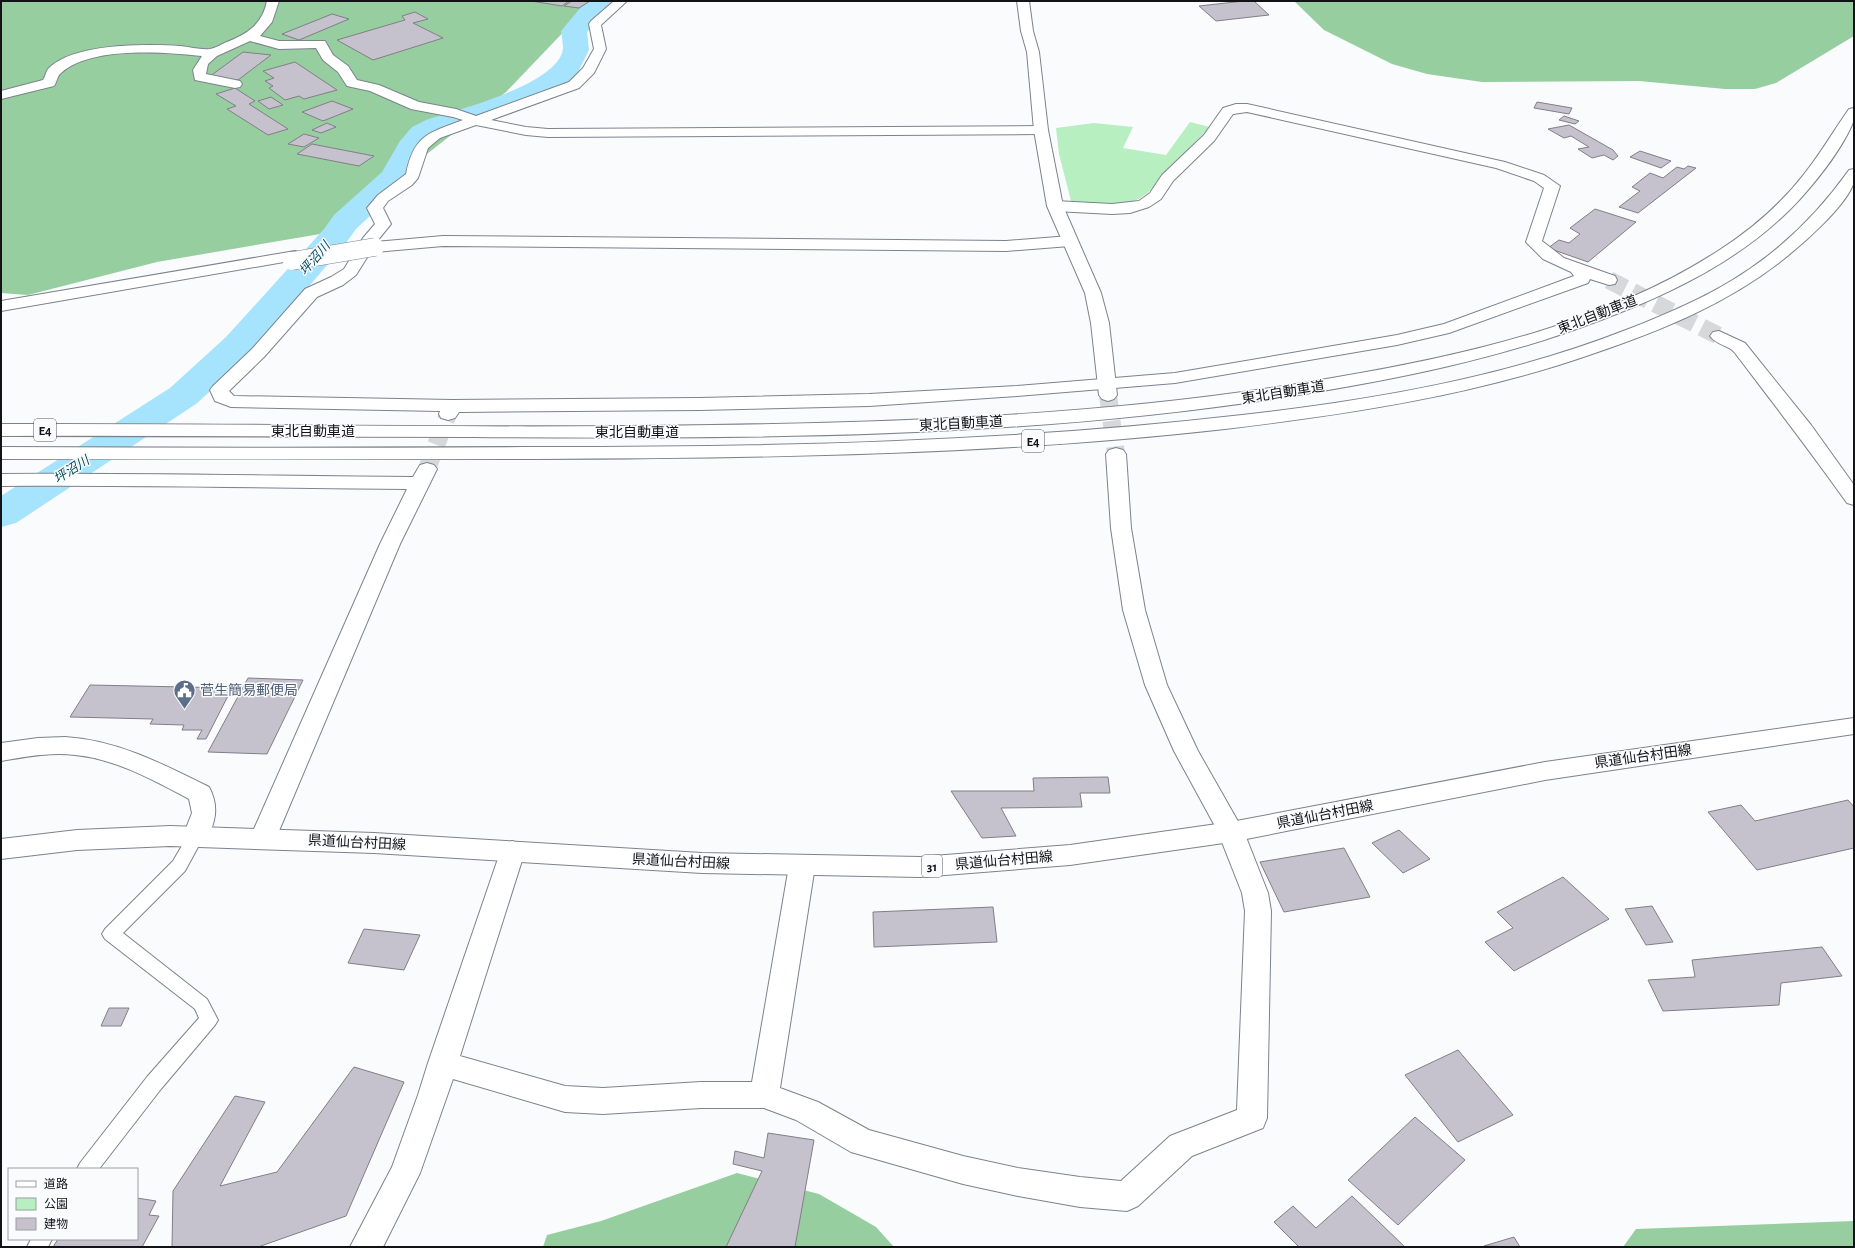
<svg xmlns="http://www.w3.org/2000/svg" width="1855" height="1248" viewBox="0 0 1855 1248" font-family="'Alegreya Sans','Noto Sans JP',sans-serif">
  <rect width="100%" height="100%" fill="#fafbfd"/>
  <path fill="#b8efc1" d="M 1190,122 L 1210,127 C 1198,139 1186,151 1174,164 C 1160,178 1151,195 1132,202 C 1117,208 1086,203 1071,201 L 1059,154 L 1056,128 L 1094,123 L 1133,127 L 1123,148 L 1166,155 Z"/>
  <path fill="#96ce9f" d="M 1,1 L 593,1 L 506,92 L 326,233 L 157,262 L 28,295 L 1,293 Z
    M 1294,1 L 1854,1 L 1854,36 L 1776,83 L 1755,89 L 1725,89 L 1639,81 L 1482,82 L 1427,74 L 1392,64 L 1324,30 Z
    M 737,1173 L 819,1194 L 876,1227 L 894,1247 L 543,1247 L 547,1235 L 601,1221 Z
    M 1854,1221 L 1854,1247 L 1623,1247 L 1636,1229 Z"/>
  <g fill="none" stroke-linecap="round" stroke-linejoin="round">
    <path fill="#a6e3fc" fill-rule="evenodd" d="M 586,1 L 614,1 L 587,32 L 589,50 L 578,72 L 566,84 L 539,101 L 446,132 L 432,139 L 405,183 L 356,229 L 346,243 L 252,353 L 196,404 L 16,523 L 1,527 L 1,496 L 170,388 L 226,337 L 324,229 L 334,215 L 382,172 L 400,141 L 412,127 L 426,120 C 456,110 558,85 563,49 C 563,44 562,37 561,31 Z"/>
  </g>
  <path fill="#c6c2cd" stroke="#827e88" d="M 531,1 L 569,1 L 562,6 Z
    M 572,1 L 590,1 L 579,8 L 564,6 Z
    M 1244,1 L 1254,1 L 1269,15 L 1216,21 L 1199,6 Z
    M 415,12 L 428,19 L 413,23 L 443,38 L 373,60 L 337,40 L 405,20 L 402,16 Z
    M 332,14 L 349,19 L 299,40 L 282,34 Z
    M 243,52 L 271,55 L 238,80 L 209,77 Z
    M 295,62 L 337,90 L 304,99 L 299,96 L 285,100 L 269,88 L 273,86 L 265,81 L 274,78 L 263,71 Z
    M 235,88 L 255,101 L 249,104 L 288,129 L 268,135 L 227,109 L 236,106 L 216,94 Z
    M 271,97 L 283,105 L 269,109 L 258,101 Z
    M 332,101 L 353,109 L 323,121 L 302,112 Z
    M 1537,102 L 1572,108 L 1569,114 L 1534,108 Z
    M 1564,116 L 1579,121 L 1575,124 L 1559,120 Z
    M 327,123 L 336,127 L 321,133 L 312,130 Z
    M 1569,125 L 1613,150 L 1618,156 L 1613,160 L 1604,155 L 1592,158 L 1578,149 L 1589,147 L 1571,136 L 1564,138 L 1548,129 Z
    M 304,134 L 319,138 L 304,147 L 288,144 Z
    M 312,144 L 374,156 L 359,166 L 297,154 Z
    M 1640,151 L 1671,161 L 1661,168 L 1630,157 Z
    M 1688,166 L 1696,168 L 1638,213 L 1619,207 L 1640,191 L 1632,187 L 1650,173 L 1663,178 L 1677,167 L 1684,169 Z
    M 1595,209 L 1636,222 L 1588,262 L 1548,248 L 1559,240 L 1569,243 L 1580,234 L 1570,228 Z
    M 248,678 L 303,680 L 267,754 L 208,752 Z
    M 90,685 L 232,688 L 206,739 L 197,739 L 202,730 L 182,730 L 184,725 L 150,724 L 153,719 L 70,717 Z
    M 1108,777 L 1110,793 L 1080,793 L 1082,807 L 1001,808 L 1016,836 L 982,838 L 951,791 L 1034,791 L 1033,778 Z
    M 1848,800 L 1854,807 L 1854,848 L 1757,870 L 1708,812 L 1741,805 L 1755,821 Z
    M 1399,830 L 1430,859 L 1403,873 L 1372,843 Z
    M 1344,848 L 1370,897 L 1284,912 L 1260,862 Z
    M 1563,877 L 1609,919 L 1514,971 L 1485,942 L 1513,928 L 1497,912 Z
    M 1652,906 L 1673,942 L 1646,945 L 1625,909 Z
    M 993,907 L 997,942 L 874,947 L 873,912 Z
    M 364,929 L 420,935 L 404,970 L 348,963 Z
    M 1822,947 L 1842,976 L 1781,983 L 1779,1005 L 1663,1011 L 1648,980 L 1695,977 L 1692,960 Z
    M 109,1008 L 129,1008 L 121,1026 L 101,1026 Z
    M 1458,1050 L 1513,1115 L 1458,1142 L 1405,1075 Z
    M 354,1067 L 404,1082 L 346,1216 L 258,1247 L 172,1247 L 173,1191 L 235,1096 L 265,1102 L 220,1186 L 277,1172 Z
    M 1415,1117 L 1465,1160 L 1398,1225 L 1348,1180 Z
    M 768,1133 L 814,1140 L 795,1247 L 726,1247 L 762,1171 L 733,1164 L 735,1151 L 764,1158 Z
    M 1352,1196 L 1405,1247 L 1299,1247 L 1274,1222 L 1293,1206 L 1316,1228 Z
    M 137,1198 L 156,1201 L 149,1215 L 159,1216 L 142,1247 L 53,1247 L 58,1239 L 137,1239 Z
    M 1514,1237 L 1520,1247 L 1484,1246 Z"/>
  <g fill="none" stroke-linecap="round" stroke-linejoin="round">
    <path stroke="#d7d8da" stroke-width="18" stroke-dasharray="18 8" stroke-linecap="butt" d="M 1609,280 L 1719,336
      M 427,469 L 448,414"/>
    <path stroke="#d7d8da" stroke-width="18" stroke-dasharray="18 8" stroke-linecap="butt" d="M 1108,395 L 1116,454"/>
    <defs>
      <path id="service" d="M 196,830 L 202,832 L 204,836 L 185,871 L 123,933 L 207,999 L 218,1020 L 215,1025 L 161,1089 L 99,1169 L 77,1169 L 80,1163 L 147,1077 L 199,1018 L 195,1009 L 105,939 L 102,934 L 105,929 L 173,861 L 190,832 Z
        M 31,1239 L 52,1239 L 48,1247 L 27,1247 Z"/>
      <path id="minor" d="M 267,1 L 279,1 L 272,22 L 260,36 L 279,41 L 325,41 L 333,55 L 348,66 L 357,80 L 379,85 L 419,102 L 456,109 L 476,116 L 569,82 L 583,68 L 594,49 L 589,24 L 591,21 L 614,1 L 627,1 L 601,25 L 606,49 L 594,73 L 579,88 L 491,120 L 526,127 L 548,129 L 1041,126 L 1046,127 L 1048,130 L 1046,133 L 1041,134 L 548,137 L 526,135 L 476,125 L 440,138 L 428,148 L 418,178 L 412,185 L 388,201 L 383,208 L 391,224 L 378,240 L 356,275 L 343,285 L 317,297 L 264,357 L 229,391 L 234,396 L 452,400 L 699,398 L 869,394 L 1017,386 L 1175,373 L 1397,335 L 1444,324 L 1574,276 L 1571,272 L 1543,259 L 1526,242 L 1544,188 L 1534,181 L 1496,168 L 1247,112 L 1233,114 L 1214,141 L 1173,181 L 1161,199 L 1149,207 L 1130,213 L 1112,214 L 1055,211 L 1050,209 L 1047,206 L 1050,203 L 1055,201 L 1112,204 L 1139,201 L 1150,193 L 1162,175 L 1204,135 L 1223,108 L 1236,104 L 1247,104 L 1505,162 L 1544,175 L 1560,186 L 1542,241 L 1564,258 L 1615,276 L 1617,280 L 1615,284 L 1609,285 L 1590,279 L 1588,283 L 1449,333 L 1397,345 L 1175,383 L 1017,396 L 869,406 L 699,410 L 459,412 L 455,418 L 448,420 L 441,418 L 439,414 L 440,411 L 231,407 L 215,401 L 210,390 L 213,386 L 252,349 L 305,289 L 331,277 L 344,269 L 363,238 L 375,224 L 367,208 L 378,195 L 406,174 C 414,135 428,133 463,120 L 453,117 L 411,109 L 370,91 L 347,86 L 338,72 L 323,60 L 316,48 L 279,49 L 250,41 L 217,56 L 208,64 L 206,74 L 240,81 L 242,84 L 240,87 L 235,88 L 195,80 L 193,70 L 202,56 C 164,52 91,46 61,73 C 57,76 57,82 54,86 L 1,99 L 1,91 L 43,80 C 45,77 46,72 48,69 C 73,43 146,44 180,46 C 190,47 201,50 210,49 C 216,48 222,44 227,42 C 248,33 262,25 267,1 Z
        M 1719,331 L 1745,343 L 1811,425 L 1854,485 L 1854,505 L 1847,503 C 1811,452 1773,403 1735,353 C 1729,345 1716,345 1710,336 L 1713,332 Z
        M 427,463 L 434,465 L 437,469 L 400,544 L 276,838 L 272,845 L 263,848 L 254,845 L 250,838 L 380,544 L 407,489 C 272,488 136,485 1,486 L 1,474 C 138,473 276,476 413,477 L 420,465 Z
        M 65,737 C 117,740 163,764 209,787 C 220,807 215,824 205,843 L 196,846 L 187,843 L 183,836 L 192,813 L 189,799 C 153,780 116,759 75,755 C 50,752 25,757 1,761 L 1,743 L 38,738 Z
        M 1231,822 L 1240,825 L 1244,832 L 1268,893 L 1271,911 L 1267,1118 L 1263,1128 L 1192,1156 L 1138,1206 L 1127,1211 L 1080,1207 L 1018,1196 L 963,1184 L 851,1152 L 796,1120 L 764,1108 L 701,1108 L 603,1114 L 565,1112 L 453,1079 L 420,1173 L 383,1247 L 350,1247 L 392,1167 L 418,1095 L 428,1063 L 503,844 L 512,841 L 521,844 L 525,851 L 460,1056 L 565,1086 L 603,1088 L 701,1082 L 752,1082 L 789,866 L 793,859 L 802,856 L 811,859 L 815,866 L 780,1088 L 818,1102 L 869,1130 L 963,1156 L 1018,1168 L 1080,1177 L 1121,1181 L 1170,1136 L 1237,1110 L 1245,911 L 1242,893 L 1218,832 L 1222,825 Z"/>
      <path id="tertiary" d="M 1017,1 L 1029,1 L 1033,31 L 1039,52 L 1048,130 L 1063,206 L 1101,293 L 1109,323 L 1117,395 L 1114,399 L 1108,401 L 1102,399 L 1099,395 L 1091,323 L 1085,293 L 1047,206 L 1034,130 L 1027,52 L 1021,31 Z
        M 1116,448 L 1123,450 L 1126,454 L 1131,528 L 1145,610 L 1167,685 L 1198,751 L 1244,832 L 1240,839 L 1231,842 L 1222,839 L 1174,751 L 1145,685 L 1123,610 L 1111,528 L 1106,454 L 1109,450 Z"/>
      <path id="primary" d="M 1854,718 L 1854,734 L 1545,780 L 1231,842 L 1070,865 L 920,877 L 702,873 L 374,853 L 170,846 L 77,850 L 1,859 L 1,839 L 77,830 L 170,826 L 374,833 L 702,853 L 920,857 L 1070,845 L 1231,822 L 1545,762 Z"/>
      <path id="motorway" d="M 1854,108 C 1854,117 1855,119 1851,127 C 1840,151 1818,179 1800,199 C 1747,257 1673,293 1601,320 C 1500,359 1393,380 1286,397 C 1018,439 744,439 473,437 C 315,437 158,435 1,436 L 1,424 C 238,423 475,429 712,425 C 919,422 1128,414 1332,378 C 1463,356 1605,324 1718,251 C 1751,230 1781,204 1805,173 C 1821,153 1834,130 1849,109 Z
        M 1854,169 C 1854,176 1855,181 1852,187 C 1842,209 1804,243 1785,258 C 1729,303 1662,330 1595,353 C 1476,395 1350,414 1225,429 C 996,455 765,458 536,459 C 357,459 179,460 1,459 L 1,447 C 181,448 360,448 540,447 C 775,447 1009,442 1242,415 C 1373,400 1503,378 1626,330 C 1662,316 1698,301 1731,281 C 1778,253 1817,215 1849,170 Z
        M 443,236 L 1006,241 L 1070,236 L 1076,238 L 1078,241 L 1076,244 L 1070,246 L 1006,251 L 443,246 L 375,252 L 369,250 L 367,247 L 369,244 L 375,242 Z
        M 295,251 L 301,253 L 303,256 L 301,259 L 1,311 L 1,301 Z"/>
    </defs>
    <use href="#service" stroke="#7c838c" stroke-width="2"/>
    <use href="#minor" stroke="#7c838c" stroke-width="2"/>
    <use href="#tertiary" stroke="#7c838c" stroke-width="2"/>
    <use href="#primary" stroke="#7c838c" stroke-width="2"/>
    <use href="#motorway" stroke="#7c838c" stroke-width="2"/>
    <use href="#service" fill="#fff" fill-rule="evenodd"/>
    <use href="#minor" fill="#fff" fill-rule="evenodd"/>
    <use href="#tertiary" fill="#fff" fill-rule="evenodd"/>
    <use href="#primary" fill="#fff" fill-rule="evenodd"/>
    <use href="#motorway" fill="#fff" fill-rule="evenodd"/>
    <defs>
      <path id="motorway-bridge" d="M 292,261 L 375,247"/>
    </defs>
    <use href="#motorway-bridge" stroke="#7c838c" stroke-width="19" stroke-linecap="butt"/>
    <use href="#motorway-bridge" stroke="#fff" stroke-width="18"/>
  </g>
  <defs>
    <symbol id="civic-pin" viewBox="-11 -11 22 30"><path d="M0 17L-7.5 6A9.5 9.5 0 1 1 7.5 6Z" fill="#5c6f8a" stroke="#fafbfd"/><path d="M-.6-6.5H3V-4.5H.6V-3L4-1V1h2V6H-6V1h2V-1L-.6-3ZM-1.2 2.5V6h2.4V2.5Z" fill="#fff"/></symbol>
  </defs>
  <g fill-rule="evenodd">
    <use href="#civic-pin" x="172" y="678" width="25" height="34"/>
  </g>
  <g text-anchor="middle" stroke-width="3" stroke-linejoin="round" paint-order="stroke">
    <g font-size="13" font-style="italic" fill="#034a5f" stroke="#fafbfd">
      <text transform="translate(314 258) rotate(-49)" y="5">坪沼川</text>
      <text transform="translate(71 469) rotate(-33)" y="5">坪沼川</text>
    </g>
    <g fill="#fafbfd" stroke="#57595b" stroke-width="1">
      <rect x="34" y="419" width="22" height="22" rx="3"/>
      <rect x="1022" y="430" width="22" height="22" rx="3"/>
      <rect x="922" y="855" width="20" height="22" rx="3"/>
    </g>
    <g font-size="13" font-weight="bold" fill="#111316">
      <text x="45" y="435">E4</text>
      <text x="1033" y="446">E4</text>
      <text x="932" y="871">31</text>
    </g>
    <g font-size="14" fill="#111316" stroke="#fafbfd">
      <text transform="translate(1597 314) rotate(-21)" y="5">東北自動車道</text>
      <text transform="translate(1283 392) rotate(-9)" y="5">東北自動車道</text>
      <text transform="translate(961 423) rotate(-3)" y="5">東北自動車道</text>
      <text x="313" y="436">東北自動車道</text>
      <text x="637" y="437">東北自動車道</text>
      <text transform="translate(1643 756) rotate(-8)" y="5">県道仙台村田線</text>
      <text transform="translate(1325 814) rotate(-11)" y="5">県道仙台村田線</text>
      <text transform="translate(357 842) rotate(3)" y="5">県道仙台村田線</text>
      <text transform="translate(1004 860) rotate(-5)" y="5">県道仙台村田線</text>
      <text transform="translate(681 861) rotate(3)" y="5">県道仙台村田線</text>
    </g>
    <g font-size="14" fill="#4e5e75" stroke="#fafbfd" text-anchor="start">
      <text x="200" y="695">菅生簡易郵便局</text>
    </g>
  </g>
  <rect width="1855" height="1248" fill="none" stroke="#111316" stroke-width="4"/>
  <rect x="8" y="1168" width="130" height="72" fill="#fafbfd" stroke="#9d9ea1"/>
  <rect x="16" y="1181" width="20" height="6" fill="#ffffff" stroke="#9d9ea1"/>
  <text x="44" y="1188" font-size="12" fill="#111316">道路</text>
  <rect x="16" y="1198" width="20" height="12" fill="#b8efc1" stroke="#9d9ea1"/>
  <text x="44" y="1208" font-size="12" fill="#111316">公園</text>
  <rect x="16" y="1218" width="20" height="12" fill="#c6c2cd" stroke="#9d9ea1"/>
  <text x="44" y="1228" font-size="12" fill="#111316">建物</text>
</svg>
